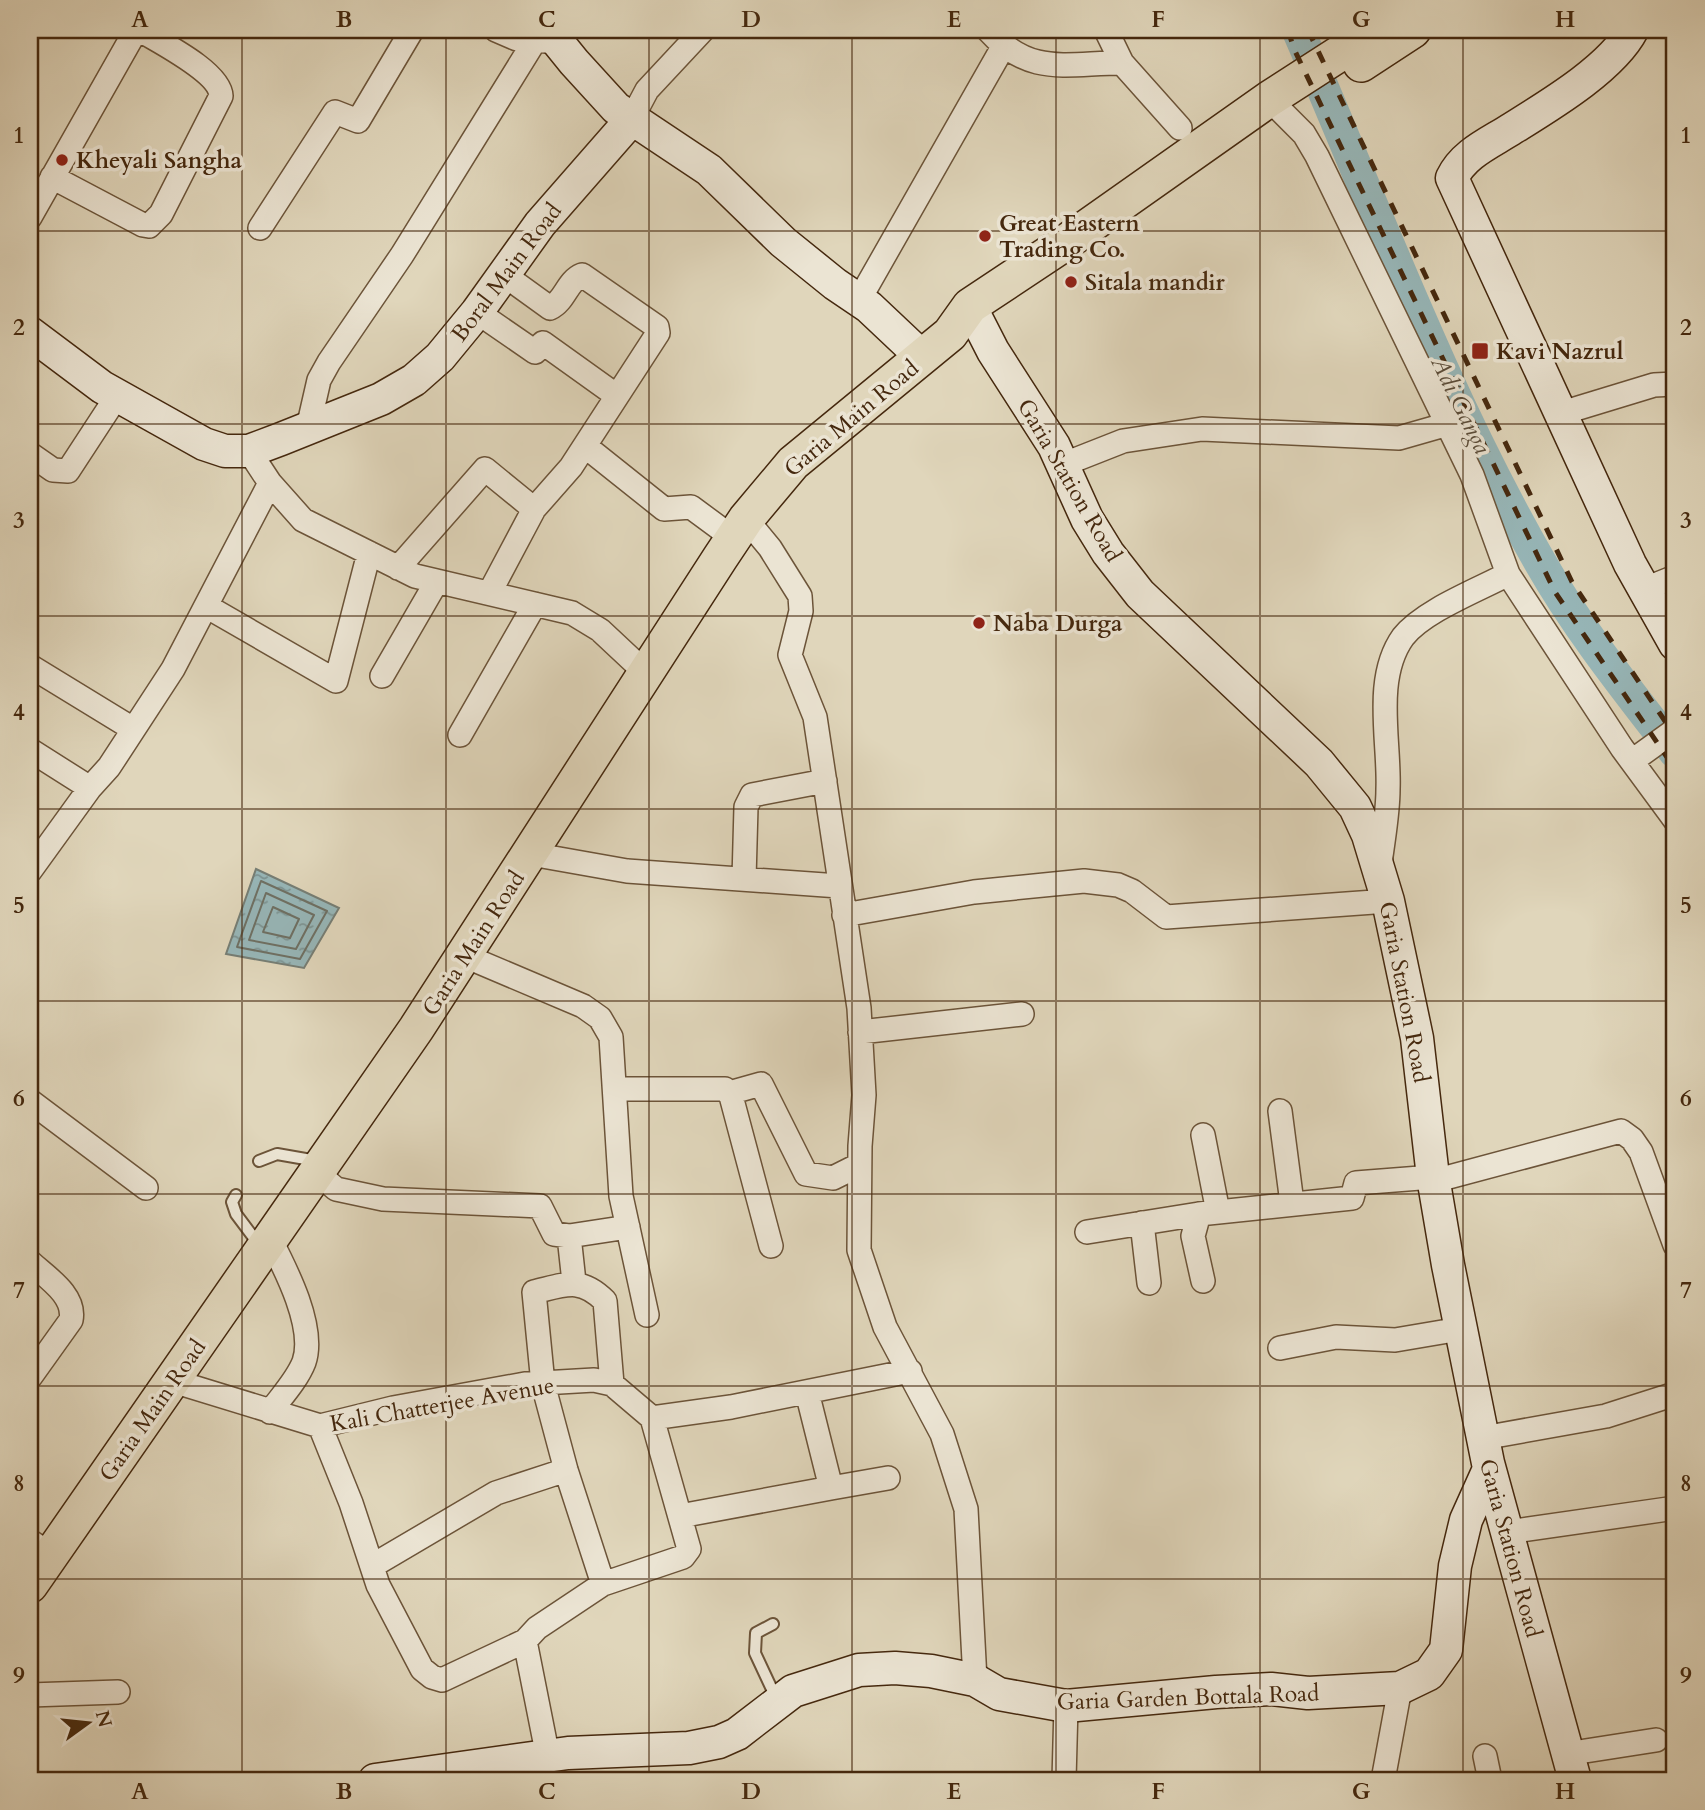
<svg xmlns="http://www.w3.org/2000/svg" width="1705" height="1810" viewBox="0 0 1705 1810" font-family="Cardo,serif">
  <defs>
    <pattern id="water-ripples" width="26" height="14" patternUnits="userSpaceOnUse" patternTransform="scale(1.75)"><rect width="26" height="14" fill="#97b7b9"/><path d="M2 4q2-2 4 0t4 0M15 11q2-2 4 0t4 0" fill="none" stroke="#7d9595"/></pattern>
  </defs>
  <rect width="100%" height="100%" fill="#e0d6bb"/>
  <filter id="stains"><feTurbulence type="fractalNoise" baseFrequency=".00286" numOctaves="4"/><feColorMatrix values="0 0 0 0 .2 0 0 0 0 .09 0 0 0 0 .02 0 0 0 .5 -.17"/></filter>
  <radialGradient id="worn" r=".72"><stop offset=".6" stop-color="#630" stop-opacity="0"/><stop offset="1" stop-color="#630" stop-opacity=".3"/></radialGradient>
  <path fill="url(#water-ripples)" stroke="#767e75" stroke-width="2" d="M 256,869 L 339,908 L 304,968 L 226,954 Z"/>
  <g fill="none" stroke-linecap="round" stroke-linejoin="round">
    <path stroke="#6e7064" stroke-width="2" d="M 261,881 L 327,911 L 300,959 L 237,947 Z
      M 266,893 L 314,915 L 296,949 L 249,940 Z
      M 273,907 L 299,919 L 290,938 L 263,932 Z"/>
    <path stroke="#97b7b9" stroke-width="33" d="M 1298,30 C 1375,208 1443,393 1540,562 C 1578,629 1628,691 1675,752"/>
    <defs>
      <path id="lane" d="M 259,1161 L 277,1154 L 317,1161
        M 236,1195 L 232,1202 L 236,1214 L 260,1246
        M 773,1624 L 756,1633 L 755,1653 L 777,1700"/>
      <path id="street" d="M 496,30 L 517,39 L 547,41
        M 988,30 C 1030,77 1066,63 1122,63 L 1106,30
        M 1122,63 L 1180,128
        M 1269,99 L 1304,134 L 1317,156 L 1472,475 L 1508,574 L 1622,748 L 1675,820
        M 631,120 L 647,90 L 703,30
        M 52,177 L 143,225 L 149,226 L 161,214 L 221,96 C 220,72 161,43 140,30
        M 30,217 L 136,30
        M 260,228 L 335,112 L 358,121 L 412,30
        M 859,300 L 1003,47
        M 477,312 L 535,352 L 543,343 L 617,396
        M 1562,413 L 1654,385 L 1675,384
        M 308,428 L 319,380 L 329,362 L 402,255 L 534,42
        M 585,446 L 664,509 L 691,507 L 733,538
        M 30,454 L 53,470 L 68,471 L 117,396
        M 1062,465 L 1123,441 L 1202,429 L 1399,438 L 1448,424
        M 270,483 L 303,520 L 415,576 L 572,613 L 600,630 L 647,674
        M 746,519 L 770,548 L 800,596 L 801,611 L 790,655 L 815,717 L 859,1008 L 864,1095 L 860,1146 L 859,1250 L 885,1327 L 942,1434 L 966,1509 L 975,1680
        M 398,568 L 485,469 L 534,509
        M 1645,589 L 1675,577
        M 490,592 L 534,509 L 571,467 L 658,333 L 657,327 L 582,275 C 567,281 565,301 550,308 L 503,274
        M 206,606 L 336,681 L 369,553
        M 30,666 L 133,729
        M 382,676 L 437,581
        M 460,735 L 535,604
        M 30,750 L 90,788
        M 1632,761 L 1675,730
        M 531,854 L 627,871 L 839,886
        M 1380,864 C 1383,839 1388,814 1388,789 C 1390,742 1373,679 1403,637 C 1423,611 1478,590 1508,574
        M 30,871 L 90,788 L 109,767 L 173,669 L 270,483 L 249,451
        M 744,879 L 746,807 L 752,795 L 825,781
        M 844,915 L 974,892 L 1084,881 L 1118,885 L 1132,891 L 1166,917 L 1388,901
        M 465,956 L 583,1006 L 600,1018 L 611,1037 L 621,1196 L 647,1315
        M 860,1032 L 1022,1014
        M 615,1089 L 725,1089 L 731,1096 L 771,1246
        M 729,1093 L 761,1084 L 806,1174 L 833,1178 L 859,1165
        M 30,1101 L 146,1188
        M 1280,1111 L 1292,1203
        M 1203,1135 L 1218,1212
        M 315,1171 L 336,1189 L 383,1199 L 540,1206 L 554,1234 L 569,1236
        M 1434,1181 L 1621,1131 L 1632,1139 L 1641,1152 L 1675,1245
        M 1142,1223 L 1149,1283
        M 1087,1232 L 1199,1214
        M 269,1237 C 285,1268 316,1327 304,1362 C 297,1380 281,1397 270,1412
        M 30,1262 C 46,1277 76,1295 71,1320 L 31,1376
        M 1203,1281 L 1193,1236 L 1199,1214 L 1352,1198 L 1356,1183 L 1433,1177
        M 574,1282 L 569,1236 L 628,1227
        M 1280,1348 L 1336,1337 L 1395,1340 L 1460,1329
        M 173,1381 L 320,1426 L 393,1408 L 525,1384 L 594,1380 L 612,1384 L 652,1418 L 731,1407 L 910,1371
        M 320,1426 L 351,1503 L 378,1585 L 422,1669 L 432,1677 L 442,1680 L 525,1641 L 548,1757
        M 1483,1438 L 1606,1416 L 1675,1394
        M 831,1488 L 888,1478
        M 680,1516 L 831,1488 L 807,1392
        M 1508,1532 L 1675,1508
        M 30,1541 L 51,1555
        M 372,1566 L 496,1493 L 566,1470
        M 603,1584 L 566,1470 L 543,1384 L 534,1292 C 564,1285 580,1276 605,1301 L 612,1384
        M 525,1641 L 537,1628 L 603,1584 L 683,1557 L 689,1549 L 652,1418
        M 30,1695 L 118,1692
        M 1566,1754 L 1656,1740
        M 1485,1756 L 1490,1780
        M 1064,1780 L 1066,1706
        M 1383,1780 L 1400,1688"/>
      <path id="secondary" d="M 554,30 L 557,41 L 574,62 L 616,108 L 709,170 L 783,242 L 835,284 L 869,307 L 922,357
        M 1632,30 C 1612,68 1550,105 1513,128 C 1490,143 1464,153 1452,178 L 1630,564 L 1675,644
        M 970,306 L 993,351 L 1054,446 L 1087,519 L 1108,553 L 1140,594 L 1319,763 L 1355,807 L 1368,835 L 1388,901 L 1417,1038 L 1433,1177 L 1448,1265 L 1488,1463 L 1575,1780
        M 30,333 L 102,387 L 204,444 L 225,451 L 249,451 L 281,439 L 381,399 L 414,380 L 440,357 L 477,312 L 540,224 L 631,120
        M 375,1780 L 568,1753 L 689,1748 L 719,1742 L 737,1734 L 793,1691 L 859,1670 L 895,1668 L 931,1671 L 975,1680 L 999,1694 L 1066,1706 L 1216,1692 L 1271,1689 L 1308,1693 L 1400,1688 L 1429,1674 L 1446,1650 L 1455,1566 L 1466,1520 L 1489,1469"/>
      <path id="primary" d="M 1361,64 L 1413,30
        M 30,1585 L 416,1029 L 720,558 L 746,519 L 793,463 L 950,334 L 970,306 L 1062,245 L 1269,99 L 1376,30"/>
    </defs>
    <use href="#lane" stroke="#6c5439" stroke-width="14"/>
    <use href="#street" stroke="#6c5439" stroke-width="26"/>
    <use href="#secondary" stroke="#45280e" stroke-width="35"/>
    <use href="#primary" stroke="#45280e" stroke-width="38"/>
    <use href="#lane" stroke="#ebe4d3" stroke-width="10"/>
    <use href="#street" stroke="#ebe4d3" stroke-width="23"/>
    <use href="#secondary" stroke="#ebe4d3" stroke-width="32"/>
    <use href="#primary" stroke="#e0d6bb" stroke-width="35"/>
    <path stroke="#45280e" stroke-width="5" stroke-dasharray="12 12" stroke-linecap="butt" d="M 1288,30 L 1294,49 L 1555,592 L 1675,769
      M 1308,30 L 1572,582 L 1675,736"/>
  </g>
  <path fill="none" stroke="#45280e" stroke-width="2" stroke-opacity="0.55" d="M 242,30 L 242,1780M 446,30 L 446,1780M 649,30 L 649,1780M 852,30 L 852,1780M 1056,30 L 1056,1780M 1260,30 L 1260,1780M 1463,30 L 1463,1780M 30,231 L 1675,231M 30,424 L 1675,424M 30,616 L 1675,616M 30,809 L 1675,809M 30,1001 L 1675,1001M 30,1194 L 1675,1194M 30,1386 L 1675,1386M 30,1579 L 1675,1579"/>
  <g fill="#8f2418" stroke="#ebe4d3" stroke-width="2.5">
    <circle cx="62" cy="160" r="7"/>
    <circle cx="985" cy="236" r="7"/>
    <circle cx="1071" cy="282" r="7"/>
    <rect x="1471" y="342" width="18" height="18" rx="3.5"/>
    <circle cx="979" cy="623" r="7"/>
  </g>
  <g text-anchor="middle" stroke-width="7" stroke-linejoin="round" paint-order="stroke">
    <g font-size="23" font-weight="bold" fill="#45280e" stroke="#ebe4d3" text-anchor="start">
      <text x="76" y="168">Kheyali Sangha</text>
      <text x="999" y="231">Great Eastern<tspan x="999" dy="26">Trading Co.</tspan></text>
      <text x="1085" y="290">Sitala mandir</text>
      <text x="1496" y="359">Kavi Nazrul</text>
      <text x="993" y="631">Naba Durga</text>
    </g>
    <g font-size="23" fill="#45280e" stroke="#ebe4d3">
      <text transform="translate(506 272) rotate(-53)" y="8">Boral Main Road</text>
      <text transform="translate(851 418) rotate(-40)" y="8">Garia Main Road</text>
      <text transform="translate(1070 480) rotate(60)" y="8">Garia Station Road</text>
      <text transform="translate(473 943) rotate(-57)" y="8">Garia Main Road</text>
      <text transform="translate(1405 992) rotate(79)" y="8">Garia Station Road</text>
      <text transform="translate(442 1404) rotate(-10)" y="8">Kali Chatterjee Avenue</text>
      <text transform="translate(152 1410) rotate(-55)" y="8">Garia Main Road</text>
      <text transform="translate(1511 1548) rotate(75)" y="8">Garia Station Road</text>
      <text transform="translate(1188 1697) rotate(-2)" y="8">Garia Garden Bottala Road</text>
    </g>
    <g font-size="24" font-style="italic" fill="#5a4c39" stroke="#ebe4d3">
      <text transform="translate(1461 405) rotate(64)" y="8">Adi Ganga</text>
    </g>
  </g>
  <rect width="1705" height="1810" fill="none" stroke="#e0d6bb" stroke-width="77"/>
  <g transform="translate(88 1723) rotate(75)" stroke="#ebe4d3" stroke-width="5" paint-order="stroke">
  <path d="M0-5L12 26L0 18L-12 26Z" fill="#45280e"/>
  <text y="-10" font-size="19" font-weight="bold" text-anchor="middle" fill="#45280e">N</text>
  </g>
  <rect x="38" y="38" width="1628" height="1734" fill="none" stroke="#45280e" stroke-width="2.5"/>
  <g font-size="23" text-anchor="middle" font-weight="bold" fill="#45280e">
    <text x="140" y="27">A</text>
    <text x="344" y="27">B</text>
    <text x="547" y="27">C</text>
    <text x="751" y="27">D</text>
    <text x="954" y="27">E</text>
    <text x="1158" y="27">F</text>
    <text x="1361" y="27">G</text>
    <text x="1565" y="27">H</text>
    <text x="19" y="143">1</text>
    <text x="1686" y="143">1</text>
    <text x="19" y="335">2</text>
    <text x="1686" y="335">2</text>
    <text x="19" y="528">3</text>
    <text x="1686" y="528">3</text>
    <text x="19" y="720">4</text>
    <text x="1686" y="720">4</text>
    <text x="19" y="913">5</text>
    <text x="1686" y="913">5</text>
    <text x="19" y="1106">6</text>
    <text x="1686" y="1106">6</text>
    <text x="19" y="1298">7</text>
    <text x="1686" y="1298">7</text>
    <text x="19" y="1491">8</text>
    <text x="1686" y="1491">8</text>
    <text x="19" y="1683">9</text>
    <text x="1686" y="1683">9</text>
    <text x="140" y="1799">A</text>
    <text x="344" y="1799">B</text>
    <text x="547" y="1799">C</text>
    <text x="751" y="1799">D</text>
    <text x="954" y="1799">E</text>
    <text x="1158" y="1799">F</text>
    <text x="1361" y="1799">G</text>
    <text x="1565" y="1799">H</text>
  </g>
  <rect width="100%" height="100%" filter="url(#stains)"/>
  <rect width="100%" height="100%" fill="url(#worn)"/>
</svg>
